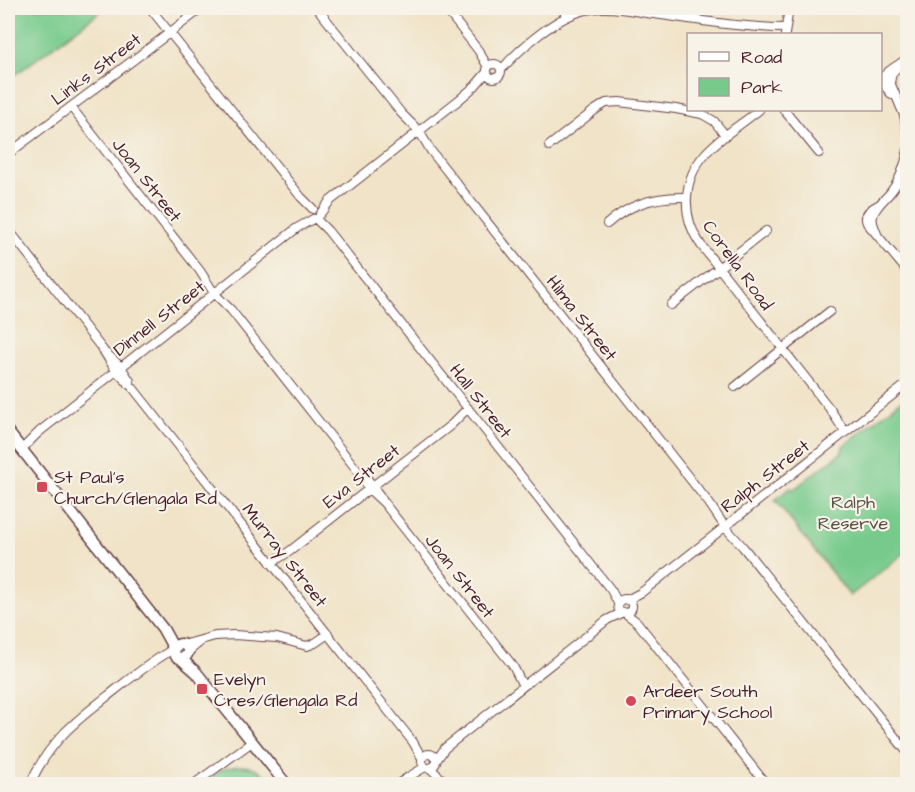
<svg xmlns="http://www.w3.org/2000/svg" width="915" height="792" viewBox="0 0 915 792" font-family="'Architects Daughter',sans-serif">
  <rect width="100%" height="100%" fill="#f7f3e8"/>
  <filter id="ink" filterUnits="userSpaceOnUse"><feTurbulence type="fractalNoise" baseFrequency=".0167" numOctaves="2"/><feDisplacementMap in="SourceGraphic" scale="12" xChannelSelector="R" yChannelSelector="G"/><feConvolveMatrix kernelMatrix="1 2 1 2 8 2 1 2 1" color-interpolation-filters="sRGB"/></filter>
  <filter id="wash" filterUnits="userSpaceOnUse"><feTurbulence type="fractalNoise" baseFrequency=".008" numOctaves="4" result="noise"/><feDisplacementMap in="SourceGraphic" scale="24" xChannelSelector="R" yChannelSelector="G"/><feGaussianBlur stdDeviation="1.35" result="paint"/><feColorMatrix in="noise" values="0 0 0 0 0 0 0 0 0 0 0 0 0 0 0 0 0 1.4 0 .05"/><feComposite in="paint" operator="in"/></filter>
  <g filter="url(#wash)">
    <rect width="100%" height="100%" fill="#f0e3c7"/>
    <path fill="#77ca8c" stroke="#60745c" stroke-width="1.5" d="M 8,8 L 105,8 L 8,80 Z
      M 907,396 L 907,551 L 850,596 L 775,500 L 790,488 L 794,489 L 842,452 L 843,446 Z
      M 238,766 C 258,766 260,770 272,784 L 201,784 L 223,769 Z"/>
  </g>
  <g filter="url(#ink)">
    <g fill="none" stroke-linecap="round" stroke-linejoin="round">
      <defs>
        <path id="street" d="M 150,8 L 301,197 L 313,209
          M 317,8 L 401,113 L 419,131 L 431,151 L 709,503 L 725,527 L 743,547 L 908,753
          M 445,8 L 478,50 L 488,67
          M 562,8 L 567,17
          M 785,34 L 789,8
          M487 71a7 7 0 1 1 14 0a7 7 0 1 1-14 0Z
          M 898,66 L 892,74 L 890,82 L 904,115 L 908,135
          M 501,70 C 520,48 557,16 586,10 C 608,5 632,11 654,14 C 698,20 742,28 786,28
          M 892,95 L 883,84 L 883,77 C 889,69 899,65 908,58
          M 71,107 L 200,271 L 214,293 L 231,310 L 357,470 L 369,489 L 384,503
          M 759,110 C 742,124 720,137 705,154 C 682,180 681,217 701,245 L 830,409 L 845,432
          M 784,110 L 819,153
          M 549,146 L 595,110 L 606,103 L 619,102 L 676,109 L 702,114 L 714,121 L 726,136
          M 8,154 L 164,37 L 202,8
          M 878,205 C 870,209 863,214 867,223 L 908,272
          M 320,214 L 330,201 L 460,99 L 475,86 L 487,72
          M 316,219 L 328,231 L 611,590 L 618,603
          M 607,224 C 630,203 656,196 686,197
          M 8,229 L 103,350 L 116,371 L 133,388 L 413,742 L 422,758
          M 877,234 C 875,228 871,222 873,216 C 875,207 884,200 890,193 C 900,181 905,166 908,150
          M 671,305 L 766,231
          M 107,354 L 121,367 L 130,381
          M 735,387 L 830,311
          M 21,450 L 39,432 L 297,228 L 313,219
          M 366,477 L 380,496 L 384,503 L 513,666 L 523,686
          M 271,563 L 290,551 L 369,489 L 451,425 L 468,408
          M618 606a7 7 0 1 1 14 0a7 7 0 1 1-14 0Z
          M 627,600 L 642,592 L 908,383
          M 625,613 L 637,622 L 766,784
          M 183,645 L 215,636 L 234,635 L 277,638 L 307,646 L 315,643 L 328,634
          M 188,652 L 199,643
          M422 761a7 7 0 1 1 14 0a7 7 0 1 1-14 0Z
          M 436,761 L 445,748 L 607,620 L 623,612
          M 430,768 L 447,784
          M 30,784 C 49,742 74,722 109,695 C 130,678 150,663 173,649
          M 194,784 L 252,742
          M 398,784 L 410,776 L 425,767"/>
        <path id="secondary" d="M 8,432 L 163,629 L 174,649
          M174 651a7 7 0 1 1 14 0a7 7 0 1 1-14 0Z
          M 181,659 L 196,672 L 286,784"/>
      </defs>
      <use href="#street" stroke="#633c42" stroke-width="10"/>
      <use href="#secondary" stroke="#633c42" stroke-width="13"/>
      <use href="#street" stroke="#fff" stroke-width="8"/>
      <use href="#secondary" stroke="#fff" stroke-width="10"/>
    </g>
  </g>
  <g fill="#d1495b" stroke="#f7f3e8" stroke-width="2">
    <rect x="36" y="481" width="12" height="12" rx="3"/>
    <rect x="196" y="683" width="12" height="12" rx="3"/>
    <circle cx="631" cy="701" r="6"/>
  </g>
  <g text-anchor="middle" stroke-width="4.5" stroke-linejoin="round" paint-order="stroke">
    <g font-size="18" fill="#4a1f2b" stroke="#f7f3e8">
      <text transform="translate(96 69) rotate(-37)" y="6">Links Street</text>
      <text transform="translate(147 180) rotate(52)" y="6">Joan Street</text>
      <text transform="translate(738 265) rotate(54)" y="6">Corella Road</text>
      <text transform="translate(159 318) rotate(-38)" y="6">Dinnell Street</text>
      <text transform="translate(582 318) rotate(52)" y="6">Hilma Street</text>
      <text transform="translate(481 401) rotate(52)" y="6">Hall Street</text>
      <text transform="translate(361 476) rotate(-38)" y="6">Eva Street</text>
      <text transform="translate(765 476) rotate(-38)" y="6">Ralph Street</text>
      <text transform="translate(285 555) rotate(52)" y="6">Murray Street</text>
      <text transform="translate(460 576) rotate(52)" y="6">Joan Street</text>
    </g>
    <g font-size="18" fill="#4a1f2b" stroke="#f7f3e8" text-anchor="start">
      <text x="54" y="483">St Paul's<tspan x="54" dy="21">Church/Glengala Rd</tspan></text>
      <text x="214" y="685">Evelyn<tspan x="214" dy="21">Cres/Glengala Rd</tspan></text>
      <text x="643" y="697">Ardeer South<tspan x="643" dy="21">Primary School</tspan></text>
    </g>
    <g font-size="18" fill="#585248" stroke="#f7f3e8">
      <text x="853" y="508">Ralph<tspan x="853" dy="21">Reserve</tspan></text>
    </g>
  </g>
  <rect width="915" height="792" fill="none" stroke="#f7f3e8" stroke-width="30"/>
  <rect x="687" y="33" width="195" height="78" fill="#f7f3e8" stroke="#b29e9c" stroke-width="1.5"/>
  <rect x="699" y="52" width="30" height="9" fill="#ffffff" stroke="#b29e9c" stroke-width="1.5"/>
  <text x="741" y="63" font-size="18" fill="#4a1f2b">Road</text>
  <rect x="699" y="78" width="30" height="18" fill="#77ca8c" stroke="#b29e9c" stroke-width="1.5"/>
  <text x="741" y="93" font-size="18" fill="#4a1f2b">Park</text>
</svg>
